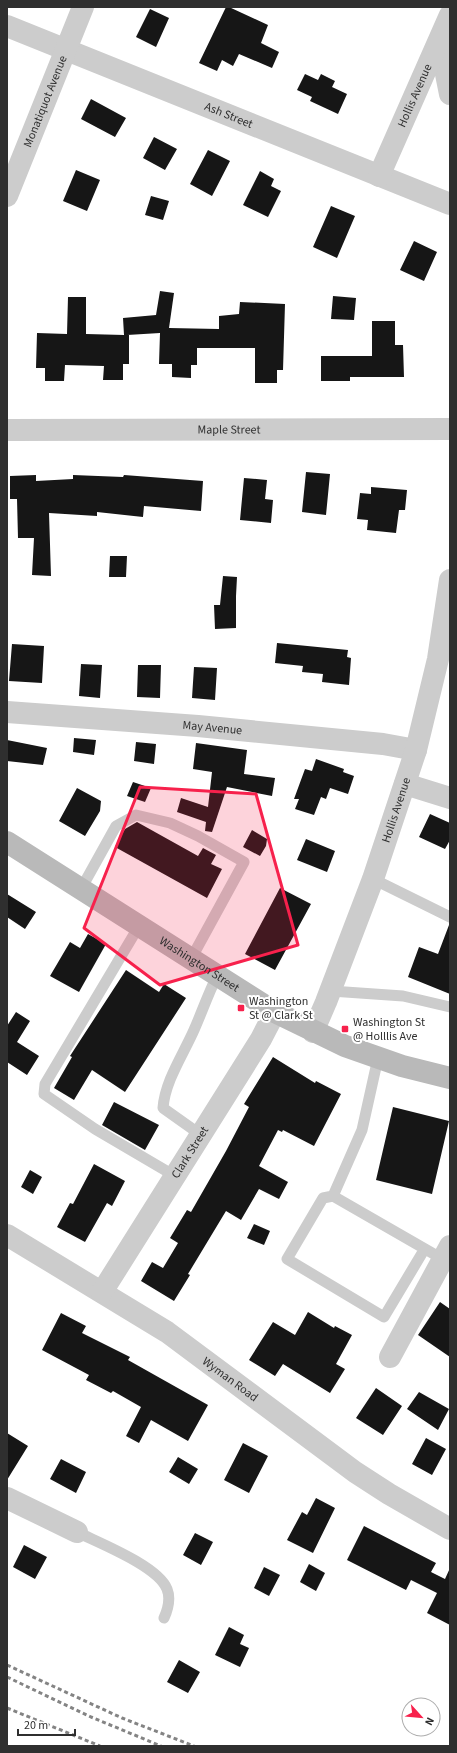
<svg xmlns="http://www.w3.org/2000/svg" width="457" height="1753" viewBox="0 0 457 1753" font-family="'Source Sans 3',sans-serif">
  <rect width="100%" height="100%" fill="#fff"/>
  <path fill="#161616" d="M 226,7 L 229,7 L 268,25 L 261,43 L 279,52 L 272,68 L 239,54 L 233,66 L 222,60 L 217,71 L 199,63 Z
    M 150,9 L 169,18 L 156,47 L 136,37 Z
    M 305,74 L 318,80 L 321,74 L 335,81 L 332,87 L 347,94 L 338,114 L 310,101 L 312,97 L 297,90 Z
    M 91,99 L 126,118 L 115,137 L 81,119 Z
    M 154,137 L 177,149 L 165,170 L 143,158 Z
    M 208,150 L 230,161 L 212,196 L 190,184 Z
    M 76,170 L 100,180 L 87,211 L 63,201 Z
    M 260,171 L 274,179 L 271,186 L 281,191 L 268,217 L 243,205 Z
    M 151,196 L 169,201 L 163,220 L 145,215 Z
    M 331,206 L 355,216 L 337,258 L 313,247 Z
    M 414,241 L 437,252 L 424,281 L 400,270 Z
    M 160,291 L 174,293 L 169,328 L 219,329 L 219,316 L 239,314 L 240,302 L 285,304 L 283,370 L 277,370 L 277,383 L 255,383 L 255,348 L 197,348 L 197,365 L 191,365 L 191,378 L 172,377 L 172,364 L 159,364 L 160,333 L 127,335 L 129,335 L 129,364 L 123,364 L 123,380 L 103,380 L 104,366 L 65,365 L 64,381 L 45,381 L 45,368 L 36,368 L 37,333 L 67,334 L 68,297 L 86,297 L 86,334 L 124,335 L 123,318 L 156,315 Z
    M 333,296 L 356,298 L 354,320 L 331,319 Z
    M 372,321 L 395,321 L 395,345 L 403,345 L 404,377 L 350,377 L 350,381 L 321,381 L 321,356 L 372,356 Z
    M 306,472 L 330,474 L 326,515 L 302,512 Z
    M 36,475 L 36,481 L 73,479 L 73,475 L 123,477 L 124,475 L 203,481 L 201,511 L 144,506 L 143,517 L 97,512 L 97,516 L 49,513 L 51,576 L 32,575 L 34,538 L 18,538 L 17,499 L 10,499 L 10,476 Z
    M 244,478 L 267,480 L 265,499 L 273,500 L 271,523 L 240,520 Z
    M 371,487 L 407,490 L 405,510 L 399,510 L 396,533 L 367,530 L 368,520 L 357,519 L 360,493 L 371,494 Z
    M 110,556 L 127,556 L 126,577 L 109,577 Z
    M 223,576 L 237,577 L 236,596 L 236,628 L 215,629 L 214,605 L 220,605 Z
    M 277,643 L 348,650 L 347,657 L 351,658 L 349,685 L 322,682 L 323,674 L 302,672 L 303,666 L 275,663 Z
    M 12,644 L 44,646 L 42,683 L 9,681 Z
    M 81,664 L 102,665 L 100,698 L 79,696 Z
    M 138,665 L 161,665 L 160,698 L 137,697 Z
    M 194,667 L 217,668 L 215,700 L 192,698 Z
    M 74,738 L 96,740 L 94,755 L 73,752 Z
    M 7,740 L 47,748 L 43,765 L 7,761 Z
    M 136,742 L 156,744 L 154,764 L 134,761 Z
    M 196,743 L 247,750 L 244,774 L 275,778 L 272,796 L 227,787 L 212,832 L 205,831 L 206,822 L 177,812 L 181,798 L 208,807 L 212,772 L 193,769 Z
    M 316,759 L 344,769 L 343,772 L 354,776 L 348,794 L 330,788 L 326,799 L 321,797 L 314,815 L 295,809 L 299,799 L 294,799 L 305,769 L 312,771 Z
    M 133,782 L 151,788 L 145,802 L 127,796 Z
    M 77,788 L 101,801 L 100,811 L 85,836 L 59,821 Z
    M 430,814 L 450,823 L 450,840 L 445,849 L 419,837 Z
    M 137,822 L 198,856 L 203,848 L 216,855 L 211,864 L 222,869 L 207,898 L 115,847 L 125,829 Z
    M 252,830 L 267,839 L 266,846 L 260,856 L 243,847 Z
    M 306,839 L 335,851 L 327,872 L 297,860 Z
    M 280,888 L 311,904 L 275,970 L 245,954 Z
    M 7,894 L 36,912 L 25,929 L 7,917 Z
    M 449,925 L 450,925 L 450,994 L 408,977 L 419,947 L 438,954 Z
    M 88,934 L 106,944 L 79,992 L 50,976 L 70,942 L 80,948 Z
    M 126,970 L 159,992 L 164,984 L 186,998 L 125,1092 L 92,1070 L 74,1100 L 54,1088 L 72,1057 L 70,1056 Z
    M 16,1012 L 30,1021 L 17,1042 L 39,1056 L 27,1075 L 7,1062 L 7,1026 Z
    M 273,1057 L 315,1083 L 316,1081 L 341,1094 L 314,1146 L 283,1130 L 282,1132 L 278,1130 L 259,1166 L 288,1182 L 279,1199 L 259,1189 L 241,1220 L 226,1211 L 188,1274 L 190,1275 L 174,1301 L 141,1281 L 152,1262 L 163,1268 L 178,1243 L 170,1238 L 187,1210 L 191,1212 L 226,1151 L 249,1107 L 244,1104 Z
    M 114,1102 L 159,1125 L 145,1150 L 102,1125 Z
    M 393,1107 L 449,1121 L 432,1194 L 376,1180 Z
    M 94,1164 L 125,1181 L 112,1206 L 107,1203 L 85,1242 L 57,1227 L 70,1203 L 73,1204 Z
    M 30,1170 L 42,1177 L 33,1194 L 21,1187 Z
    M 254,1224 L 270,1231 L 264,1245 L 247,1238 Z
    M 440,1302 L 450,1309 L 450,1357 L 418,1335 Z
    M 308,1312 L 334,1328 L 335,1326 L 352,1335 L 336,1364 L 345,1369 L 330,1393 L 283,1364 L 275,1376 L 249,1360 L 273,1322 L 295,1335 Z
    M 61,1313 L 86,1326 L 82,1333 L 130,1357 L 128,1360 L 208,1405 L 188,1441 L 151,1420 L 139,1443 L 126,1436 L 141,1407 L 113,1391 L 111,1393 L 86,1380 L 89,1375 L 42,1350 Z
    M 376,1388 L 402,1406 L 383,1435 L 356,1418 Z
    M 419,1392 L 449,1409 L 438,1430 L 407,1409 Z
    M 7,1433 L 28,1446 L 7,1480 Z
    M 426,1438 L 446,1449 L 432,1475 L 412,1464 Z
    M 243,1443 L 268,1456 L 249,1493 L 224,1480 Z
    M 178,1457 L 198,1469 L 189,1484 L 169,1472 Z
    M 61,1459 L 86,1472 L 76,1493 L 50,1479 Z
    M 316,1498 L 335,1508 L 313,1553 L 287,1540 L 302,1512 L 307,1515 Z
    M 364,1526 L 436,1563 L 431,1572 L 445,1579 L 450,1568 L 450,1625 L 427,1613 L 437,1593 L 411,1580 L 406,1590 L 347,1560 Z
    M 195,1533 L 213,1542 L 201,1565 L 183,1555 Z
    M 24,1545 L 47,1557 L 35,1579 L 13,1567 Z
    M 309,1564 L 325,1573 L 316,1591 L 300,1582 Z
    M 264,1567 L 280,1575 L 269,1596 L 254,1588 Z
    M 229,1627 L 244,1635 L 240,1644 L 249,1648 L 240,1667 L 215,1655 Z
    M 179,1660 L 200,1672 L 188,1693 L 167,1682 Z"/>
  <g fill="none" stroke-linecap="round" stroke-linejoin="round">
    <path stroke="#ccc" stroke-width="11" d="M 373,879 L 450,917
      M 81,889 L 116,826 L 136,815 L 170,823 L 198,836 L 244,862 L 191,959
      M 139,926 L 45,1084 L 44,1094 L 95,1129 L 175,1176
      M 331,991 L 403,996 L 450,1007
      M 378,1058 L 362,1130 L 333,1196 L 446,1261
      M 201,1135 L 163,1108 C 165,1081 183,1055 194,1030 C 202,1012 208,994 217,976
      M 333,1196 L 323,1198 L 287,1259 L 384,1317 L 424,1250
      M 77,1532 C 99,1543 158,1566 167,1589 C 171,1599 168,1609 164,1618"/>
    <g stroke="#ccc" stroke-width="22">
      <path id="s1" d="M 7,26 L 450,204"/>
      <path d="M 446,36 L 445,69 L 450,94"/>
      <path id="s2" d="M 379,176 L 450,15"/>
      <path id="s3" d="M 7,196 L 83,7"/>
      <path id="s4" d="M 7,430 L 450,429"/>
      <path id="s5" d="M 7,712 L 198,726 L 383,744 L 416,750"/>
      <path d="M 405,784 L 450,798"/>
      <path id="s6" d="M 313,1032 L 326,1002 L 373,879 L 416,750 L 438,659 L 450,580"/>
      <path id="s7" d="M 7,1235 L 167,1332 L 355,1472 L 389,1494 L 450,1529"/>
      <path id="s8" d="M 102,1292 L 261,1039 L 275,1012"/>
      <path d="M 390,1357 L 450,1246"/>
      <path d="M 7,1498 L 77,1532"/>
    </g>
    <path stroke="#b9b9b9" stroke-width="22" id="s9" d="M 7,842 L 275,1012 L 345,1046 L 402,1066 L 450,1078"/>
    <path stroke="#848484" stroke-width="3" stroke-dasharray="4 3" stroke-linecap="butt" d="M 7,1665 L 122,1718 L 194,1746
      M 7,1677 L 91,1717 L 161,1746
      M 7,1708 L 100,1746"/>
  </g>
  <path fill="#f7214c" fill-opacity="0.2" stroke="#f7214c" stroke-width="3" stroke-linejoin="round" d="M 140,787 L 256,794 L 298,945 L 160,985 L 84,928 Z"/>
  <g fill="#f7214c" stroke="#fff" stroke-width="1.5">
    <rect x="237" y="1004" width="8" height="8" rx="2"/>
    <rect x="341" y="1025" width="8" height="8" rx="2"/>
  </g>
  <g text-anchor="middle" stroke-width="4" stroke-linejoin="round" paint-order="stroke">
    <g font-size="12" fill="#2f2f2f" stroke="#fff">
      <text dy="4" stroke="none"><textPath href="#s2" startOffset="88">Hollis Avenue</textPath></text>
      <text dy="4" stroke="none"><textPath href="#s3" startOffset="102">Monatiquot Avenue</textPath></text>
      <text dy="4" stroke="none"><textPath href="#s1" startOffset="239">Ash Street</textPath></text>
      <text dy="4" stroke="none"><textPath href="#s4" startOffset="222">Maple Street</textPath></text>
      <text dy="4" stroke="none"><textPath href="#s5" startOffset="206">May Avenue</textPath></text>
      <text dy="4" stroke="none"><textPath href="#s6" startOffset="237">Hollis Avenue</textPath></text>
      <text dy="4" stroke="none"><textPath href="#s9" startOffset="228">Washington Street</textPath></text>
      <text dy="4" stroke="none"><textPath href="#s8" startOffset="165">Clark Street</textPath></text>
      <text dy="4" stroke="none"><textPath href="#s7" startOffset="266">Wyman Road</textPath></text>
    </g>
    <g font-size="12" fill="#2f2f2f" stroke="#fff" text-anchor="start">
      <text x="249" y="1005">Washington<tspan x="249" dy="14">St @ Clark St</tspan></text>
      <text x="353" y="1026">Washington St<tspan x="353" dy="14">@ Holllis Ave</tspan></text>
    </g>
  </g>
  <rect width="457" height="1753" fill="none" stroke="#2f2f2f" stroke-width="16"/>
  <g transform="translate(421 1717) rotate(117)"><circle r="19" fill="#ffffff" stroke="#acacac"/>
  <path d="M0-3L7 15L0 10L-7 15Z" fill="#f7214c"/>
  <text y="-6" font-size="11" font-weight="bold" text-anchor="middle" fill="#2f2f2f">N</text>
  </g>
  <path d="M18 1729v6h57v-6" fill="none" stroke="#2f2f2f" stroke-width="2"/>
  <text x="24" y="1729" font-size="12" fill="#2f2f2f" stroke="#ffffff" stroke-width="3" paint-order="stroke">20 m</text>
</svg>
